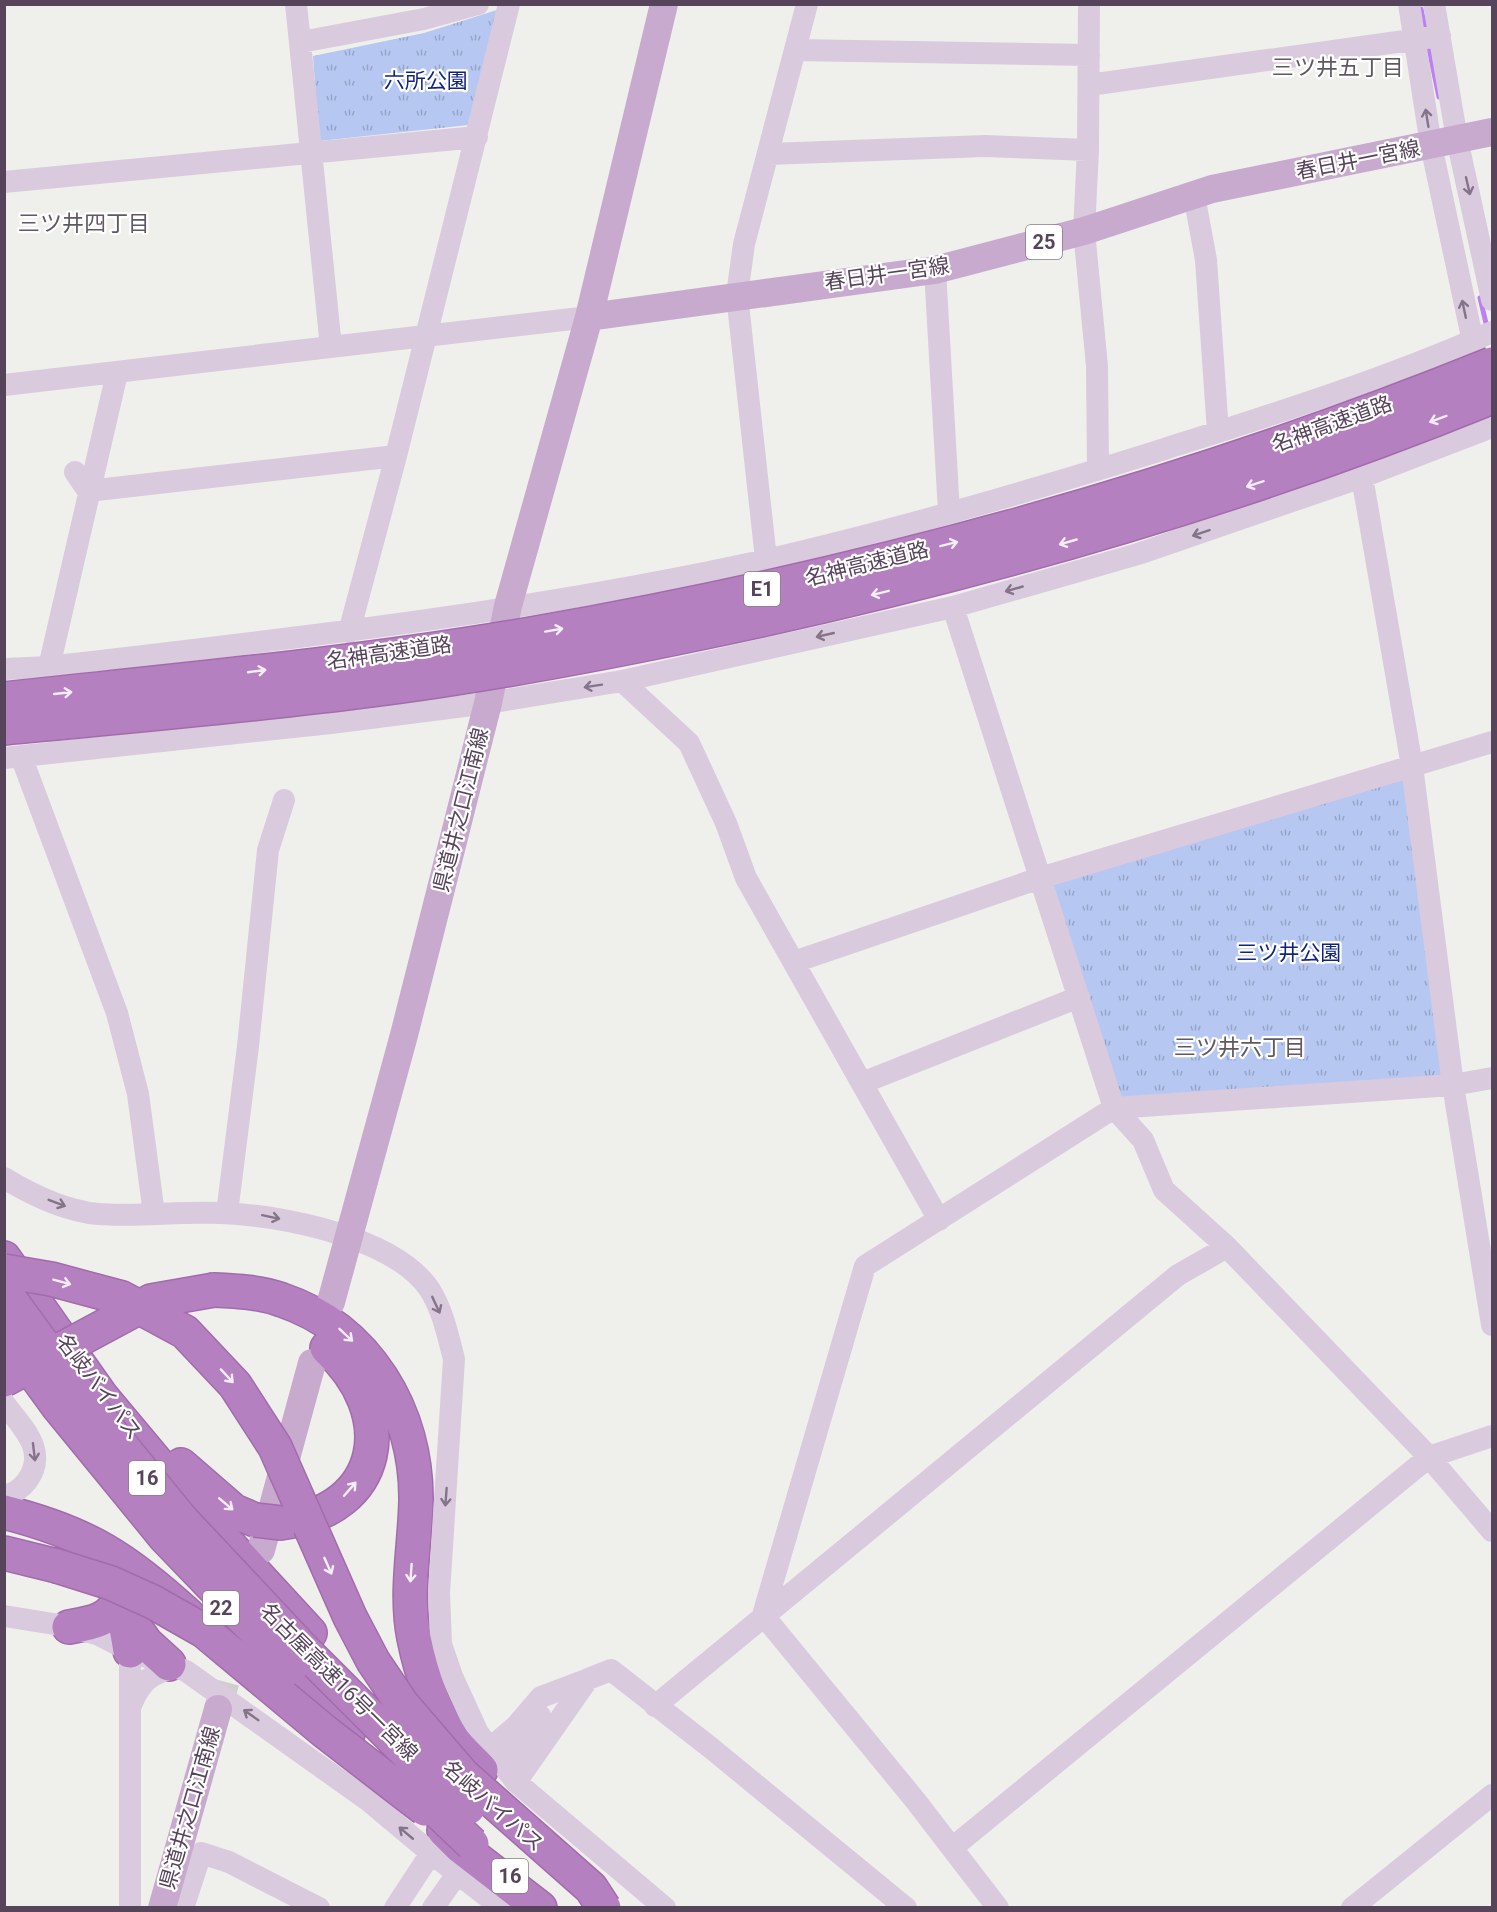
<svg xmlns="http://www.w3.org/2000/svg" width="1497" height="1912" viewBox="0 0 1497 1912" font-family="Roboto,'Noto Sans JP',sans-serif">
  <defs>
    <pattern id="park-tufts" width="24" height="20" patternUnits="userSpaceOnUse" patternTransform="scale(1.5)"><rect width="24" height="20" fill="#b6c8f2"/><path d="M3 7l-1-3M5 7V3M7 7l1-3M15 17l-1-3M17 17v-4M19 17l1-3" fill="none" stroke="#97a4c7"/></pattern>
  </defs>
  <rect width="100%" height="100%" fill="#eff0ec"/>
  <path fill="url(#park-tufts)" d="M 500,9 L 469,125 L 319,141 L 313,56 L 424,33 Z
    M 1412,766 L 1453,1085 L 1114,1108 L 1040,878 Z"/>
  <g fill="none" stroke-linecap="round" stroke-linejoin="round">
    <path stroke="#bc80f2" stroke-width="5" d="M 1421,9 L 1426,32
      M 1428,44 L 1439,97
      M 1480,298 L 1486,323"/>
    <path stroke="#d0cecf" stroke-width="28" stroke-dasharray="28 14" stroke-linecap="butt" d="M 218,1709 L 248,1598"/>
    <defs>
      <path id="highway" d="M 4,1258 L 102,1397 L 194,1507 L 310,1633
        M 214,1290 C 237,1291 260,1292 282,1300 C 368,1329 417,1412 416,1501 C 415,1547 405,1593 414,1638 C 421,1673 434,1710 453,1740 C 461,1751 472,1760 481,1770
        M 181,1465 L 234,1511 L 255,1520
        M 4,1512 C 87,1533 126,1558 188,1615
        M 281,1523 C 385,1510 399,1413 327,1348
        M 4,1553 L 57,1566
        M 104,1564 C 120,1591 125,1620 130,1651
        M 126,1615 L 146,1643 L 169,1664
        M 69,1627 C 91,1623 110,1621 119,1599
        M 265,1652 L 348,1734
        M 444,1830 L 461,1847 L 540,1908"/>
    </defs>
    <use href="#highway" stroke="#a26bac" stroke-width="36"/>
    <path stroke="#dacade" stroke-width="22" d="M 296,4 L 331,347
      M 1089,4 L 1088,150 L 1084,231 L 1097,366 L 1098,469
      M 1409,4 L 1431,145 L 1476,356
      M 1434,4 L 1457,139 L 1492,300
      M 301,42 L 424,19 L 478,4
      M 795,50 L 1089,55
      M 1089,85 L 1440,36
      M 769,154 L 985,146 L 1088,150
      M 4,182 L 477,137
      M 1194,195 L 1206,260 L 1218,432
      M 935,270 L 949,512
      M 4,385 L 589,317
      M 75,472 L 88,491 L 396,456
      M 1362,477 L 1412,766 L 1453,1085 L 1492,1325
      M 766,559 L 737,295 L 744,244 L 807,4
      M 953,607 L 1114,1108 L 1143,1140 L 1164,1190 L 1227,1247 L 1429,1457 L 1492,1531
      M 349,632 L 396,456 L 509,4
      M 49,667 L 117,373
      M 4,669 L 49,667 C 289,639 530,612 766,560 C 897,530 1027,492 1155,452 C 1268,416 1384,380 1492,332
      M 622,681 L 689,743 L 726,823 L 746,878 L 939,1220
      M 21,756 L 117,1013 L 138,1094 L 154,1214
      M 4,758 L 331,723 L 488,703 L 622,681 L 953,607 L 1138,554 L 1362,477 L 1492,427
      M 794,962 L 1040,878 L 1492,742
      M 862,1083 L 1079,997
      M 4,1178 C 32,1195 65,1211 98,1214 C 139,1217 180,1211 221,1213 C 280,1215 395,1237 430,1290 C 443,1311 448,1336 454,1359 L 439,1593 L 441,1644 L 452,1676 L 478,1733 L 516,1782 L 665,1908
      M 227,1213 L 248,1046 L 268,850 L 284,800
      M 4,1403 C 22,1427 49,1451 27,1481 C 21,1489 15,1493 4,1496
      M 4,1616 L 60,1625 L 97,1634 L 130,1651 L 186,1671 L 369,1801 L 431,1853 L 502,1908
      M 130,1651 L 130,1908
      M 131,1705 C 141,1681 151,1673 177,1667
      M 655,1706 L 1178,1275 L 1227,1247
      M 489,1749 L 516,1726 L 541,1697 L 586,1680
      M 509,1759 L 540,1716
      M 516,1782 L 588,1679 L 611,1670 L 711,1748 L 906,1908
      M 952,1848 L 1429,1457 L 1492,1436
      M 183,1908 L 201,1853 L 229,1862 L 319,1908
      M 395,1908 L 431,1853
      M 433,1908 L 457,1874
      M 998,1908 L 915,1800 L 763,1615 L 865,1266 L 1114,1108 L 1453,1085 L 1492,1078
      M 1352,1908 L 1492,1795"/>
    <path stroke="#c8aace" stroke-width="28" d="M 589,317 L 935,270 L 1084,231 L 1212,189 L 1492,132
      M 331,1302 L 404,1035 L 488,703 L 508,606 L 589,317 L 664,4
      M 261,1550 L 312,1363
      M 162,1908 L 218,1709"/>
    <use href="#highway" stroke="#b580c0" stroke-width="33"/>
    <defs>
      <path id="highway-bridge" d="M 4,699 C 180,680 357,664 531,634 C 860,577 1183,489 1492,364
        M 4,728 C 127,716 250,706 372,690 C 484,676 595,655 705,632 C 973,576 1239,500 1492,397
        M 4,1271 L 51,1279 L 122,1298 L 185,1332 L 235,1385 L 275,1447 L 350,1617 L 373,1661 L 402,1704 L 463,1775 L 591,1888 L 604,1908
        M 4,1291 L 77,1391 L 181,1519 L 306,1652 L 415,1761 L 468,1808
        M 4,1332 L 57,1405 L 165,1537 L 291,1668
        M 4,1380 L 151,1301 L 214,1290
        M 255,1520 L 281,1523
        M 57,1566 L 111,1583 L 153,1602 L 204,1631 L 324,1731 L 425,1809
        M 411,1786 L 472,1844"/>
    </defs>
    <use href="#highway-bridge" stroke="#a26bac" stroke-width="36" stroke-linecap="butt"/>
    <use href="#highway-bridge" stroke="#b580c0" stroke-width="33"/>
  </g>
  <defs><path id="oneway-shaft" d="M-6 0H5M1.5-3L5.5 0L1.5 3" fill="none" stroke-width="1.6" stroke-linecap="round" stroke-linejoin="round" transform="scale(1.5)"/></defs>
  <g stroke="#847389">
    <use href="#oneway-shaft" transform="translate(1427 118) rotate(-99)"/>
    <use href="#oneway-shaft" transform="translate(1468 186) rotate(77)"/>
    <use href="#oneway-shaft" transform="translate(1464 309) rotate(-102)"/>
    <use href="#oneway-shaft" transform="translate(1201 533) rotate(161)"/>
    <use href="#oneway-shaft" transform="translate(1014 589) rotate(164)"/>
    <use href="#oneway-shaft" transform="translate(825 635) rotate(167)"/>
    <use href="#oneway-shaft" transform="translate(593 686) rotate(171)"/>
    <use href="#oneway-shaft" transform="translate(57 1203) rotate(21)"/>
    <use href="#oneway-shaft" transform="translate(271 1217) rotate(12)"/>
    <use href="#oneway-shaft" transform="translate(436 1305) rotate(65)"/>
    <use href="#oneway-shaft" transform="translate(34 1452) rotate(83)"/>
    <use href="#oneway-shaft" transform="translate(446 1497) rotate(94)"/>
    <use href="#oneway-shaft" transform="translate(251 1715) rotate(-145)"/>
    <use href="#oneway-shaft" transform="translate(406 1833) rotate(-140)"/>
  </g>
  <g stroke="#f4ecf6">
    <use href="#oneway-shaft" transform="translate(1438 419) rotate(160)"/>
    <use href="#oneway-shaft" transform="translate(1255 484) rotate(162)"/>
    <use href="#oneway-shaft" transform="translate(1068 542) rotate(164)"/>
    <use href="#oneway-shaft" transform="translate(949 544) rotate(-14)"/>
    <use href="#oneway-shaft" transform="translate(880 593) rotate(166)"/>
    <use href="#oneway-shaft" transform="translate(554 630) rotate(-10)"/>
    <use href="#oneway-shaft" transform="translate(257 671) rotate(-8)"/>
    <use href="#oneway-shaft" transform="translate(63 693) rotate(-6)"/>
    <use href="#oneway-shaft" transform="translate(62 1282) rotate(15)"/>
    <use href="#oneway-shaft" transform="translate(346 1335) rotate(43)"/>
    <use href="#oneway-shaft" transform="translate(227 1376) rotate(47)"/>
    <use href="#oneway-shaft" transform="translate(350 1489) rotate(-49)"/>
    <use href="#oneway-shaft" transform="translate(226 1504) rotate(40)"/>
    <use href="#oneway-shaft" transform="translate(328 1566) rotate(66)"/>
    <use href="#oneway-shaft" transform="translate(411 1573) rotate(94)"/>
  </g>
  <g text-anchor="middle" stroke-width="4.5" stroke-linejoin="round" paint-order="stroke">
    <g fill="#fff" stroke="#897c8c" stroke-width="1.5">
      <rect x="1026" y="225" width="36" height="34" rx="4.5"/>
      <rect x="744" y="572" width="36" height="34" rx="4.5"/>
      <rect x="129" y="1461" width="36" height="34" rx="4.5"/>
      <rect x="203" y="1591" width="36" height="34" rx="4.5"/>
      <rect x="492" y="1859" width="36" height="34" rx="4.5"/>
    </g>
    <g font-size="20" font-weight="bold" fill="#56445b">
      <text x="1044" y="249">25</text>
      <text x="762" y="596">E1</text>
      <text x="147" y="1485">16</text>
      <text x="221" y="1615">22</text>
      <text x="510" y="1883">16</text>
    </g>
    <g font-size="21" fill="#102481" stroke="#fff">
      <text x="426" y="88">六所公園</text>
      <text x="1289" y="960">三ツ井公園</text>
    </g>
    <g font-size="21" fill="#56445b" stroke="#fff">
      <text transform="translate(1358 160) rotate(-11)" y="7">春日井一宮線</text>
      <text transform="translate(887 274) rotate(-8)" y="7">春日井一宮線</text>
      <text transform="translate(1332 424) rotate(-20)" y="7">名神高速道路</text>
      <text transform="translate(867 564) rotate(-14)" y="7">名神高速道路</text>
      <text transform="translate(389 653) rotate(-8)" y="7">名神高速道路</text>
      <text transform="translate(461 810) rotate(-76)" y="7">県道井之口江南線</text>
      <text transform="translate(99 1387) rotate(53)" y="7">名岐バイパス</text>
      <text transform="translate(339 1682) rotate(45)" y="7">名古屋高速16号一宮線</text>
      <text transform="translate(493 1806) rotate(41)" y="7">名岐バイパス</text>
      <text transform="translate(190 1808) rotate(-74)" y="7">県道井之口江南線</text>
    </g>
    <g font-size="22" fill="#615962" stroke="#fff">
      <text x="1338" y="75">三ツ井五丁目</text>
      <text x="84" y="231">三ツ井四丁目</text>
      <text x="1240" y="1055">三ツ井六丁目</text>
    </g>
  </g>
  <rect width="1497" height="1912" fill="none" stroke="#56445b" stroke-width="12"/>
</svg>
